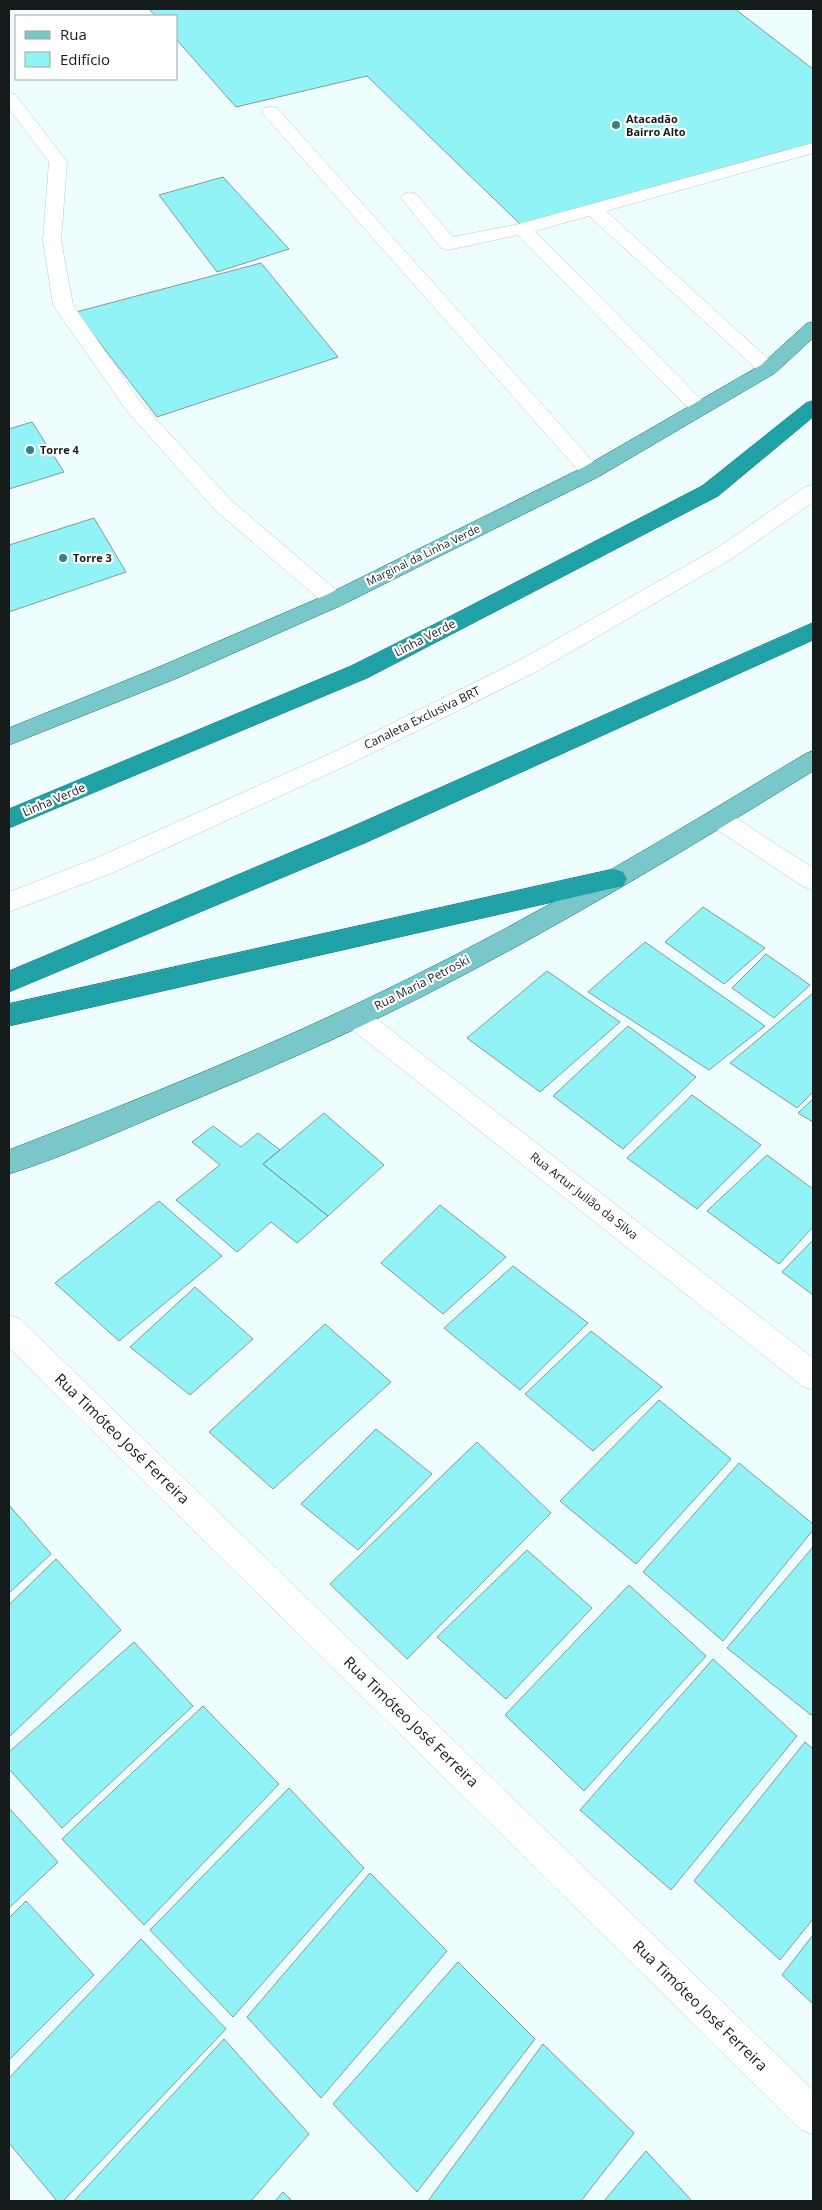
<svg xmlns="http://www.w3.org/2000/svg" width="822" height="2210" viewBox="0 0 822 2210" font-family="'Open Sans',sans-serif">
  <rect width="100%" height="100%" fill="#eefeff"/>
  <path fill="#92f3f6" stroke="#899898" d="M 149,9 L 735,9 L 813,69 L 813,144 L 521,225 L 367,76 L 236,107 L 176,39 L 176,16 L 156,16 Z
    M 223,177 L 289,249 L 217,272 L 159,195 Z
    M 261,263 L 338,357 L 157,417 L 76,312 Z
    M 32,422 L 64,472 L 9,489 L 9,429 Z
    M 94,518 L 126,572 L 9,612 L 9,545 Z
    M 703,907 L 765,948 L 724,984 L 665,942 Z
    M 645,942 L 765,1026 L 709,1070 L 588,992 Z
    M 766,954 L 810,985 L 774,1018 L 732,988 Z
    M 547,971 L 620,1022 L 540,1092 L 467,1038 Z
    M 813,993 L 813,1092 L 797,1108 L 730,1063 Z
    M 628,1026 L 696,1077 L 623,1149 L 553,1096 Z
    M 692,1095 L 761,1145 L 697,1209 L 627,1158 Z
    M 813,1099 L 813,1122 L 798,1113 Z
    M 324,1113 L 384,1165 L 328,1216 L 263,1164 Z
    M 213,1126 L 241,1147 L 258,1133 L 280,1150 L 263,1164 L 328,1216 L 297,1243 L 271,1222 L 237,1252 L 176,1200 L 220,1165 L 192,1142 Z
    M 767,1155 L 813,1189 L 813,1227 L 779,1264 L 707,1211 Z
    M 159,1201 L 222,1256 L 119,1341 L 55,1283 Z
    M 440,1205 L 506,1257 L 443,1314 L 381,1263 Z
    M 813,1240 L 813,1295 L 782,1272 Z
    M 513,1266 L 588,1323 L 520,1390 L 444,1328 Z
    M 195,1287 L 253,1339 L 190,1395 L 130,1347 Z
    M 325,1324 L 391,1382 L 273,1489 L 209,1432 Z
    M 591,1331 L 662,1387 L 593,1451 L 525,1394 Z
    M 659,1400 L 731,1459 L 636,1564 L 560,1501 Z
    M 376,1429 L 432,1474 L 358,1550 L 301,1504 Z
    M 477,1442 L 551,1513 L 407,1659 L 330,1584 Z
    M 739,1463 L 813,1524 L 813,1530 L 723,1641 L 643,1572 Z
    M 9,1505 L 51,1554 L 9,1593 Z
    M 813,1547 L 813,1713 L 811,1715 L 727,1648 Z
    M 527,1550 L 592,1608 L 506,1699 L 437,1637 Z
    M 56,1559 L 121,1630 L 9,1737 L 9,1605 Z
    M 629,1585 L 706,1656 L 584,1791 L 505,1715 Z
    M 134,1642 L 193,1706 L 62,1828 L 9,1769 L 9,1752 Z
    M 713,1659 L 797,1736 L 671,1890 L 580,1810 Z
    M 203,1706 L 279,1784 L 144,1925 L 62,1839 Z
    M 805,1742 L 813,1749 L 813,1919 L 780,1960 L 694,1881 Z
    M 289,1788 L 364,1868 L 233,2017 L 150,1930 Z
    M 9,1808 L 58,1862 L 9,1908 Z
    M 370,1873 L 447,1951 L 321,2098 L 247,2017 Z
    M 26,1901 L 94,1975 L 9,2060 L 9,1918 Z
    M 813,1935 L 813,2004 L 782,1975 Z
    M 141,1939 L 226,2029 L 63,2201 L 57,2201 L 9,2143 L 9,2078 Z
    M 458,1962 L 535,2039 L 417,2192 L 333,2104 Z
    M 224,2039 L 309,2134 L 251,2201 L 74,2201 Z
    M 543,2044 L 634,2133 L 581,2201 L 428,2201 Z
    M 646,2151 L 692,2201 L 604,2201 Z
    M 283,2192 L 292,2201 L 275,2201 Z"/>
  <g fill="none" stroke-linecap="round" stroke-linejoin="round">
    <defs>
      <path id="minor" d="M 9,93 L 15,94 L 67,162 L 61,240 L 73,305 L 141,403 L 231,500 L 342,595 L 345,600 L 342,605 L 334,608 L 326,605 L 215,510 L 127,411 L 53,305 L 43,240 L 49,162 L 9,109 Z
        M 271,107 L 277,108 L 598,467 L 602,472 L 598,477 L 591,479 L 584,477 L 265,116 L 262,112 L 265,108 Z
        M 813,143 L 813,153 L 606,211 L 775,365 L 778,369 L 775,373 L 768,375 L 761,373 L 589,216 L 535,231 L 706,404 L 709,408 L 706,412 L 699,414 L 692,412 L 518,235 L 448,250 L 441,248 L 401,198 L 404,194 L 410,192 L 416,194 L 453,237 L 519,224 Z
        M 813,485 L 813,502 L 733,558 L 536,672 L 352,763 L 112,873 L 9,912 L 9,892 L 94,859 L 336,751 L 520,660 L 717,548 L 805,487 Z
        M 719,810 L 728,813 L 813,868 L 813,890 L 804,887 L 710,825 L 707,819 L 710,813 Z
        M 355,1006 L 364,1009 L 813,1358 L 813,1390 L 802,1386 L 346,1025 L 342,1017 L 346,1009 Z
        M 9,1315 L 20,1319 L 813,2090 L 813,2135 L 800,2129 L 9,1348 Z"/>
      <path id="major" d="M 813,322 L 813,338 L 775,373 L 598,477 L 342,605 L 175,679 L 9,745 L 9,728 L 159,667 L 326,595 L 584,467 L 761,365 L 806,324 Z
        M 813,751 L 813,771 C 686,850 558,927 425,995 C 344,1036 261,1072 177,1107 C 122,1130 66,1156 9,1174 L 9,1150 C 142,1098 275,1045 404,981 C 542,913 673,834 805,754 Z"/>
      <path id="highway" d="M 813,401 L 813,417 L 718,496 L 367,678 L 9,828 L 9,809 L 351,666 L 447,618 L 702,486 L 806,403 Z
        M 813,623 L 813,640 L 367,842 L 9,992 L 9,971 L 349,828 Z
        M 614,869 L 623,872 L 627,879 L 623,886 L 9,1026 L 9,1004 Z"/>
    </defs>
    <use href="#minor" stroke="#b8c8c8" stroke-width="1"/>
    <use href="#major" stroke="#1c7275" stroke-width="1"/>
    <use href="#highway" stroke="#1c7275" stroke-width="1"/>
    <use href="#minor" fill="#fff" fill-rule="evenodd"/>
    <use href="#major" fill="#79c7c9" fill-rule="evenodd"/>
    <use href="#highway" fill="#20a1a5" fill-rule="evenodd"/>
  </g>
  <g fill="#388183" stroke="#fff" stroke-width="2">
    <circle cx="616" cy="125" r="5"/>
    <circle cx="30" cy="450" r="5"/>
    <circle cx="63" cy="558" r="5"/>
  </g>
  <g text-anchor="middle" stroke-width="4.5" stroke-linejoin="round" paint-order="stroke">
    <g font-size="11" font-weight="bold" fill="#151b1b" stroke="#fff" text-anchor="start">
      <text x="626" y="123">Atacadão<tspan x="626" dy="13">Bairro Alto</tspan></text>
      <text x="40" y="454">Torre 4</text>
      <text x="73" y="562">Torre 3</text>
    </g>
    <g font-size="11" fill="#151b1b" stroke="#fff">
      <text transform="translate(423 555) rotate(-26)" y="4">Marginal da Linha Verde</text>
    </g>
    <g font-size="12" fill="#151b1b" stroke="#fff">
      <text transform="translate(425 638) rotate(-27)" y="4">Linha Verde</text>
      <text transform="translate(422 718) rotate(-26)" y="4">Canaleta Exclusiva BRT</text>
      <text transform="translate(54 800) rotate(-23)" y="4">Linha Verde</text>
      <text transform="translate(422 983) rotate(-27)" y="4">Rua Maria Petroski</text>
      <text transform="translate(584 1196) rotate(38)" y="4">Rua Artur Julião da Silva</text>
    </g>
    <g font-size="15" fill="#151b1b" stroke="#fff">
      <text transform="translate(122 1439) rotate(44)" y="5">Rua Timóteo José Ferreira</text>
      <text transform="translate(411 1722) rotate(44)" y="5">Rua Timóteo José Ferreira</text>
      <text transform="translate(700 2006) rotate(44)" y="5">Rua Timóteo José Ferreira</text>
    </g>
  </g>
  <rect width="822" height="2210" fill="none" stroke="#151b1b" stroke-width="20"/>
  <rect x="15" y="15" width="162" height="65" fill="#ffffff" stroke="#a1a4a4"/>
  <rect x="25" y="31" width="25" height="8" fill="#79c7c9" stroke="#a1a4a4"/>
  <text x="60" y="40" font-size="15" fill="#151b1b">Rua</text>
  <rect x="25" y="52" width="25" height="15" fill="#92f3f6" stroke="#a1a4a4"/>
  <text x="60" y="65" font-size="15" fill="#151b1b">Edifício</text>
</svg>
